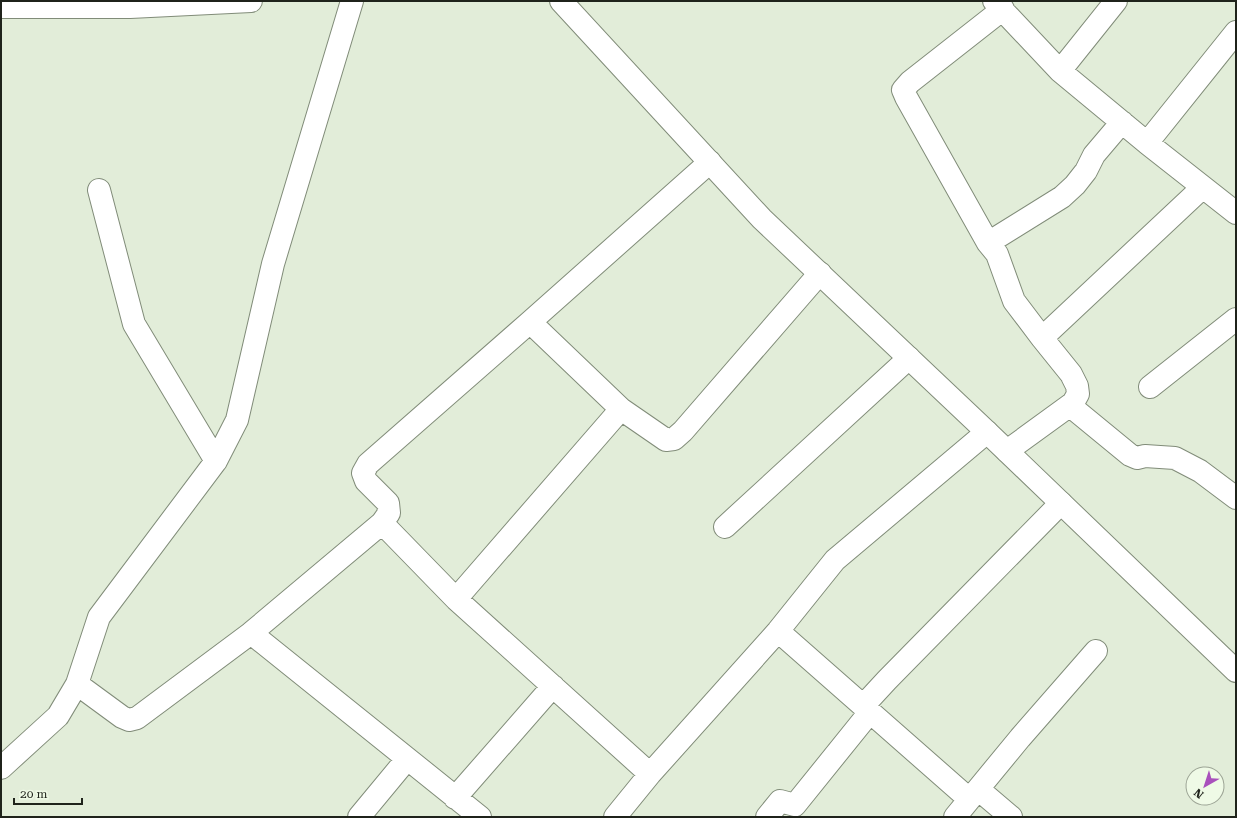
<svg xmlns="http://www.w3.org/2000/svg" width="1237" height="818" viewBox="0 0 1237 818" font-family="'Roboto Serif',serif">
  <rect width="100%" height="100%" fill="#e2edd9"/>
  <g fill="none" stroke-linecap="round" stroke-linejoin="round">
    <defs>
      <path id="minor" d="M 994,1 L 1060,71 L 1147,143 L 1236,213
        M 1003,9 L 910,82 L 903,90 L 906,97 L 988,243 L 997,254 L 1014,301 L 1042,338 L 1071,374 L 1077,386 L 1078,394 L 1073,403 L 1074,409 L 1130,455 L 1137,458 L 1145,456 L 1175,458 L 1200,471 L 1236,498
        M 1060,71 L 1116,1
        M 1147,143 L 1236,32
        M 99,190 L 134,324 L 216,461
        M 988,243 L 1062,197 L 1075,185 L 1086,171 L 1094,155 L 1122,122
        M 530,322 L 621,409 L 666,440 L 674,439 L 683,431 L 820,273
        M 1042,338 L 1203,187
        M 1150,387 L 1236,319
        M 1007,451 L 1073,403
        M 382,523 L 456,599 L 650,774
        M 725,527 L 909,358
        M 456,599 L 621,409
        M 778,631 L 969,799
        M 251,633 L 480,817
        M 77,684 L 122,717 L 129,720 L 137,718 L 251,633 L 382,523 L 389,513 L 388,503 L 366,481 L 363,473 L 368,464 L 530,322 L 710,162
        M 863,706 L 887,680 L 1061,503
        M 1,768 L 58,716 L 77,684 L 99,617 L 216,461 L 237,420 L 273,264 L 352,1
        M 978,789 L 1011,817
        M 455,798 L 553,686
        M 359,817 L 407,759
        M 615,817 L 650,774 L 778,631 L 835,560 L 987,432
        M 767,817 L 780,801 L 795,805 L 870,712
        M 955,817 L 1020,738 L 1096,651"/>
      <path id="tertiary" d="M 561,1 L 762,219 L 987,432 L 1236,671
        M 1,7 L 130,7 L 251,1"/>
    </defs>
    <use href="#minor" stroke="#818c79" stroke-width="24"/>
    <use href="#tertiary" stroke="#818c79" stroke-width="24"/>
    <use href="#minor" stroke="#fff" stroke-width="22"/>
    <use href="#tertiary" stroke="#fff" stroke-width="22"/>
  </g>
  <rect width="1237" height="818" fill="none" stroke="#1f231b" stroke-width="4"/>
  <g transform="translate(1205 786) rotate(219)"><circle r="19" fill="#effae6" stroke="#9ca495"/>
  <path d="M0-3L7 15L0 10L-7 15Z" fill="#a950bc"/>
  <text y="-6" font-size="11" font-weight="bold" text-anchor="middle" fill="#1f231b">N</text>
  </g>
  <path d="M14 798v6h68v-6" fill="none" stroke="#1f231b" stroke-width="2"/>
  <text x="20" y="798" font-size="12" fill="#1f231b" stroke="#effae6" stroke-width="3" paint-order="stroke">20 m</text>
</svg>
